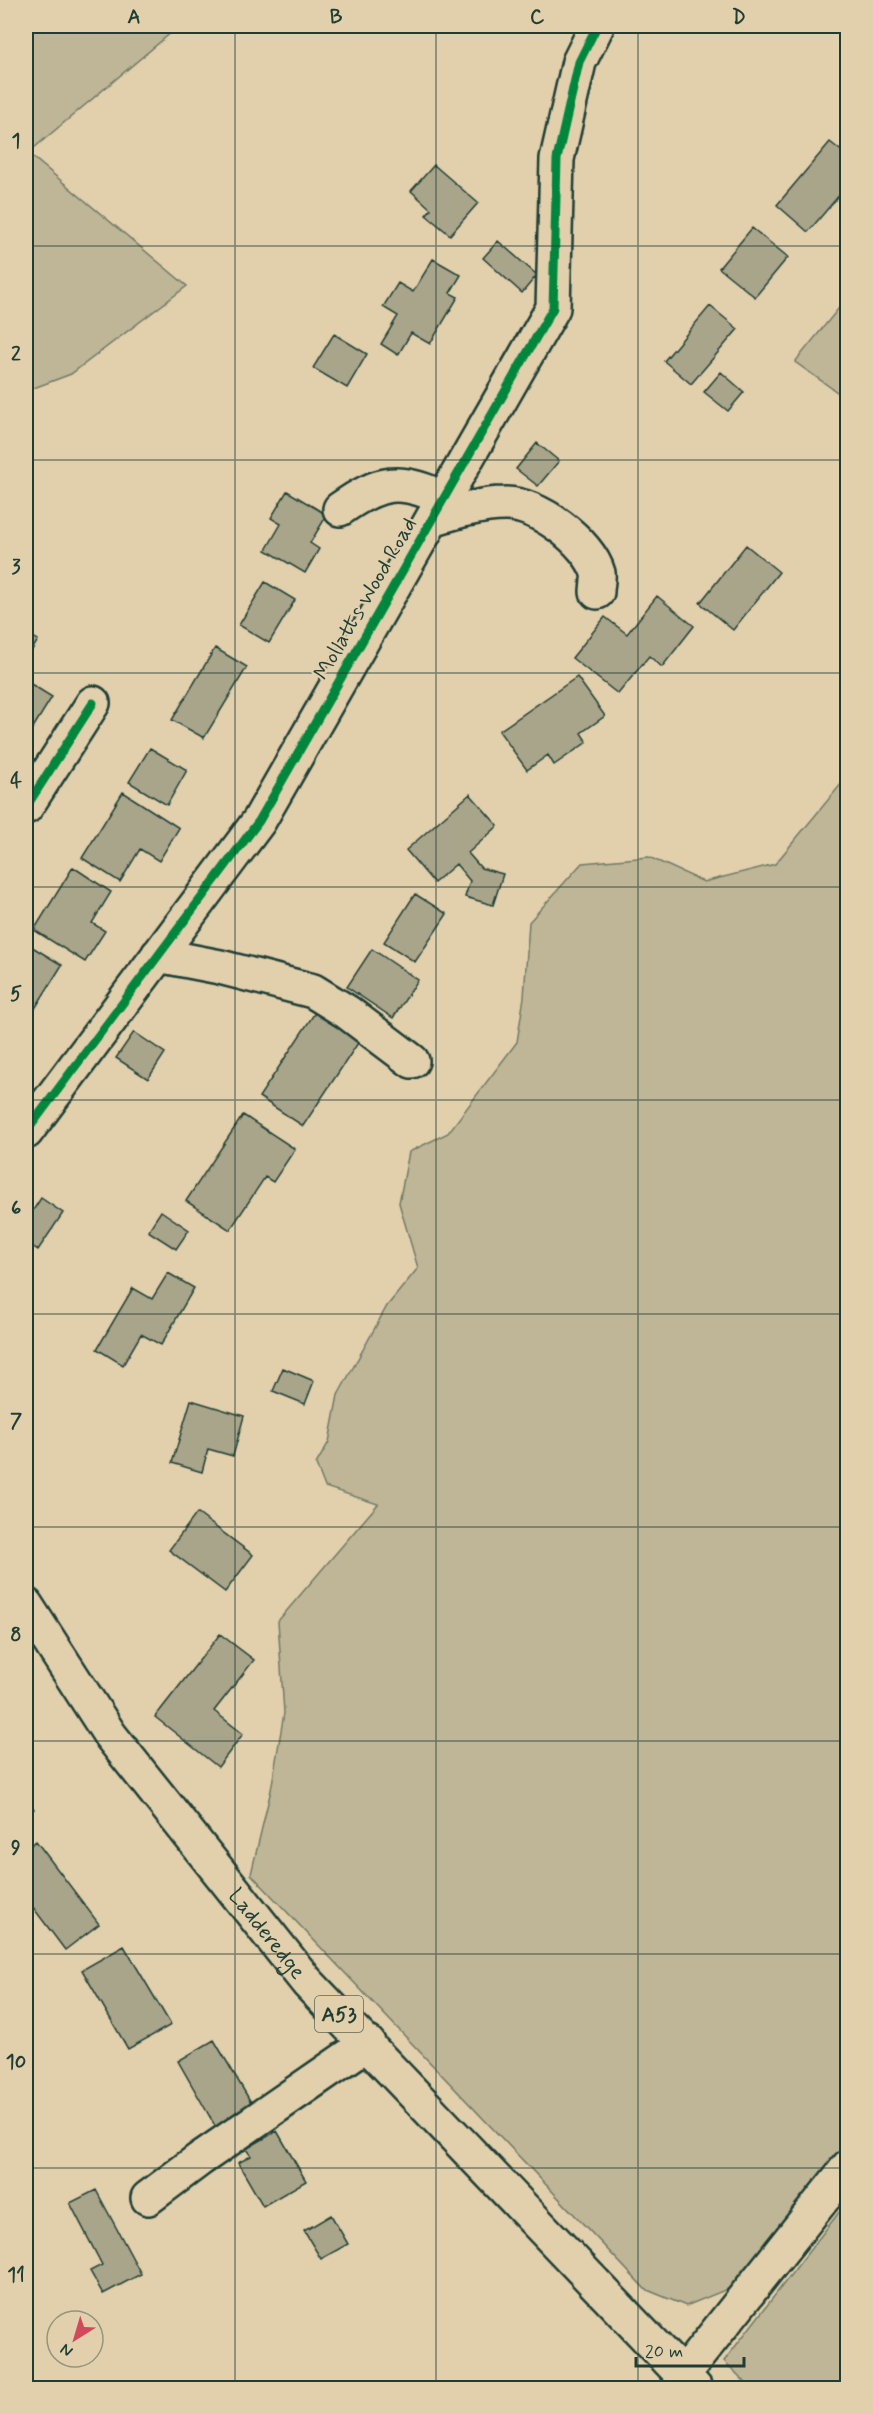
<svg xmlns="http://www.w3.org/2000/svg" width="873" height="2414" viewBox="0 0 873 2414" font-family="Mynerve,sans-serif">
  <rect width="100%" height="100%" fill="#e2d0ad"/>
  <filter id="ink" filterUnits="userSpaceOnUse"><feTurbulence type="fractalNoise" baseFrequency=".0167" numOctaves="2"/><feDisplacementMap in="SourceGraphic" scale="12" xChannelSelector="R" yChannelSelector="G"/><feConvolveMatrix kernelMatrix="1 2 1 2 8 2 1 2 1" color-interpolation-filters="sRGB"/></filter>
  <g filter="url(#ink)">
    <path fill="#bfb697" stroke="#6f7a66" stroke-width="1.5" d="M 26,26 L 179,26 L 28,153 L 187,286 L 71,374 L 26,391 Z
      M 847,298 L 847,399 L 795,362 Z
      M 847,777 L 847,2141 L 735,2286 L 686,2306 L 645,2289 L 251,1874 L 271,1790 L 284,1713 L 278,1621 L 378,1504 L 325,1487 L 316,1464 L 329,1442 L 338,1395 L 387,1306 L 418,1268 L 399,1203 L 409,1152 L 448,1133 L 517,1042 L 524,997 L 529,922 L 582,863 L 649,857 L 704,882 L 775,864 Z
      M 847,2202 L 847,2388 L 751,2388 L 724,2361 Z"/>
    <path fill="#a9a58a" stroke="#1f3d34" stroke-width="1.5" d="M 830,142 L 848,156 L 848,196 L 842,192 L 808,232 L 777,205 Z
      M 434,165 L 478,203 L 450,235 L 426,215 L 431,209 L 411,191 Z
      M 752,228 L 788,257 L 755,297 L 719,268 Z
      M 498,241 L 537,275 L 522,293 L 483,258 Z
      M 433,259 L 461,275 L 450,293 L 458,297 L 430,344 L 411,333 L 398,355 L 381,344 L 398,316 L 383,307 L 398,283 L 413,292 Z
      M 710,306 L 738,329 L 691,384 L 664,361 Z
      M 334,334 L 367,354 L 347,388 L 313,368 Z
      M 721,372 L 744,392 L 728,411 L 704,392 Z
      M 537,443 L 559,461 L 538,486 L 516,469 Z
      M 287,491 L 327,515 L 310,543 L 319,549 L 305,573 L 266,550 L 281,524 L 271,518 Z
      M 746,545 L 779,572 L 733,630 L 700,603 Z
      M 265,582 L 295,600 L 269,643 L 239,625 Z
      M 657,596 L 694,626 L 662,667 L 649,656 L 618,694 L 572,658 L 605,617 L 627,634 Z
      M 26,633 L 38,640 L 26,660 Z
      M 215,648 L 247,667 L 204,738 L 172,720 Z
      M 577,677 L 605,716 L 581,733 L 587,742 L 554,765 L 548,755 L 527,770 L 499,731 Z
      M 26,681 L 52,697 L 31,731 L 26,728 Z
      M 150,748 L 187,770 L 167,805 L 129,782 Z
      M 123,792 L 179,828 L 159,861 L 140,849 L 120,882 L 82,858 Z
      M 470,794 L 498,826 L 468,853 L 481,868 L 503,874 L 493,905 L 465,897 L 470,881 L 456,864 L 434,883 L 406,850 Z
      M 73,867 L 111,892 L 92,923 L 105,931 L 85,962 L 34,930 Z
      M 415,894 L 447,914 L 415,962 L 384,942 Z
      M 29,945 L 62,965 L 26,1023 L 26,951 Z
      M 372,949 L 418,980 L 393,1018 L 347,987 Z
      M 318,1008 L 362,1037 L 303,1126 L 259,1097 Z
      M 134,1032 L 165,1053 L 148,1079 L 116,1058 Z
      M 243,1115 L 295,1149 L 273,1182 L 265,1177 L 230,1230 L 186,1201 Z
      M 41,1198 L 63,1213 L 38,1250 L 26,1242 L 26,1221 Z
      M 161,1211 L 189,1230 L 176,1249 L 148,1231 Z
      M 168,1273 L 194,1288 L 161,1345 L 141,1334 L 123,1365 L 97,1349 L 133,1288 L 152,1299 Z
      M 283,1368 L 314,1381 L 305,1404 L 273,1391 Z
      M 191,1400 L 244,1416 L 233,1456 L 208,1449 L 202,1472 L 172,1463 Z
      M 197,1513 L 253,1555 L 225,1592 L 169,1550 Z
      M 220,1634 L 254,1660 L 214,1711 L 243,1734 L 218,1767 L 155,1717 Z
      M 26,1797 L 34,1809 L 26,1815 Z
      M 36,1841 L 99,1924 L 65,1950 L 26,1898 L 26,1849 Z
      M 124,1946 L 171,2025 L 128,2049 L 82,1970 Z
      M 214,2040 L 255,2109 L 218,2131 L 178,2061 Z
      M 277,2131 L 306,2181 L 263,2206 L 238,2163 L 251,2156 L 246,2149 Z
      M 96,2190 L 141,2274 L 103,2294 L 90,2271 L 102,2265 L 70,2203 Z
      M 331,2215 L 348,2244 L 321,2259 L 304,2231 Z"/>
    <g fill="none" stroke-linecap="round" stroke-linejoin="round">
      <defs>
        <path id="minor" d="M 340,509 C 379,481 401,477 444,499
          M 432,519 C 455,512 481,504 505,504 C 537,503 589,542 598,573 C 599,578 597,586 597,592
          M 26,807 L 93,703
          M 158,955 L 220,967 L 313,991 L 347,1012 L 412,1061
          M 26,1132 L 259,821 L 553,308 L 557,159 L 579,62 L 597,26
          M 148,2198 L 200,2159 L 368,2043
          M 682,2376 L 848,2167"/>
        <g id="highway">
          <path id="s1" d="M 26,1605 L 110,1735 L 307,1982 L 695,2388"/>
        </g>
      </defs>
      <use href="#minor" stroke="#1f3d34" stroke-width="38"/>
      <use href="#highway" stroke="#1f3d34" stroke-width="38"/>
      <use href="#minor" stroke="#e2d0ad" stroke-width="33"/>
      <use href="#highway" stroke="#e2d0ad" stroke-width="33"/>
      <defs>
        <path id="cycleway" d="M 26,807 L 93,703
          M 26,1132 L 259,821 L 553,308 L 557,159 L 579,62 L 597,26"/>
      </defs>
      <use href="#cycleway" stroke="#e2d0ad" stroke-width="13"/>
      <use href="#cycleway" stroke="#00873e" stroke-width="9"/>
    </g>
  </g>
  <path fill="none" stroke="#1f3d34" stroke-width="1.5" stroke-opacity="0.55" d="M 235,26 L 235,2388M 436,26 L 436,2388M 638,26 L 638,2388M 26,246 L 848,246M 26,460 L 848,460M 26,673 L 848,673M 26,887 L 848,887M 26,1100 L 848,1100M 26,1314 L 848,1314M 26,1527 L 848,1527M 26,1741 L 848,1741M 26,1954 L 848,1954M 26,2168 L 848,2168"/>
  <g text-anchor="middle" stroke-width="4.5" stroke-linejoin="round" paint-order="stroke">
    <rect fill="#e2d0ad" stroke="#5a6958" stroke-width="1.5" x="315" y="1996" width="48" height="36" rx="4.5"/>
    <g font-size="21" font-weight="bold" fill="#1f3d34">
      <text x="339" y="2021">A53</text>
    </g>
    <g font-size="22" fill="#1f3d34" stroke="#e2d0ad">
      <text transform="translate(364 598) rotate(-60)" y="8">Mollatts Wood Road</text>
      <text dy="8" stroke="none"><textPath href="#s1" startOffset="408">Ladderedge</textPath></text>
    </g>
  </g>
  <rect width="873" height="2414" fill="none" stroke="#e2d0ad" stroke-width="66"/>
  <g transform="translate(75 2339) rotate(217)"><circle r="28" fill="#e2d0ad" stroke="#94957d" stroke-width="1.5"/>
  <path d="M0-4.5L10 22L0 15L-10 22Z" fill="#d1495b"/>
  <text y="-9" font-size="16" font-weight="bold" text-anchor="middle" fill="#1f3d34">N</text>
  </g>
  <path d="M636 2357v9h108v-9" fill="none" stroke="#1f3d34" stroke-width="3"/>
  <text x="645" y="2357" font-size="18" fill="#1f3d34" stroke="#e2d0ad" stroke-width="4.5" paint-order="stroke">20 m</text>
  <rect x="33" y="33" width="807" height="2348" fill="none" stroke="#1f3d34" stroke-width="2"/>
  <g font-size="20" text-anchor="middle" font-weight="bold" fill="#1f3d34">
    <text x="134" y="23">A</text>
    <text x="336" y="23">B</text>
    <text x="537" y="23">C</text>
    <text x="739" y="23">D</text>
    <text x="16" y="147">1</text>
    <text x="16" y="360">2</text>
    <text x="16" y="573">3</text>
    <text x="16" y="787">4</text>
    <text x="16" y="1000">5</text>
    <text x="16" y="1214">6</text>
    <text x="16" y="1427">7</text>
    <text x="16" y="1641">8</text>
    <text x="16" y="1854">9</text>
    <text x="16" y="2068">10</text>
    <text x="16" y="2281">11</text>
  </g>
</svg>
